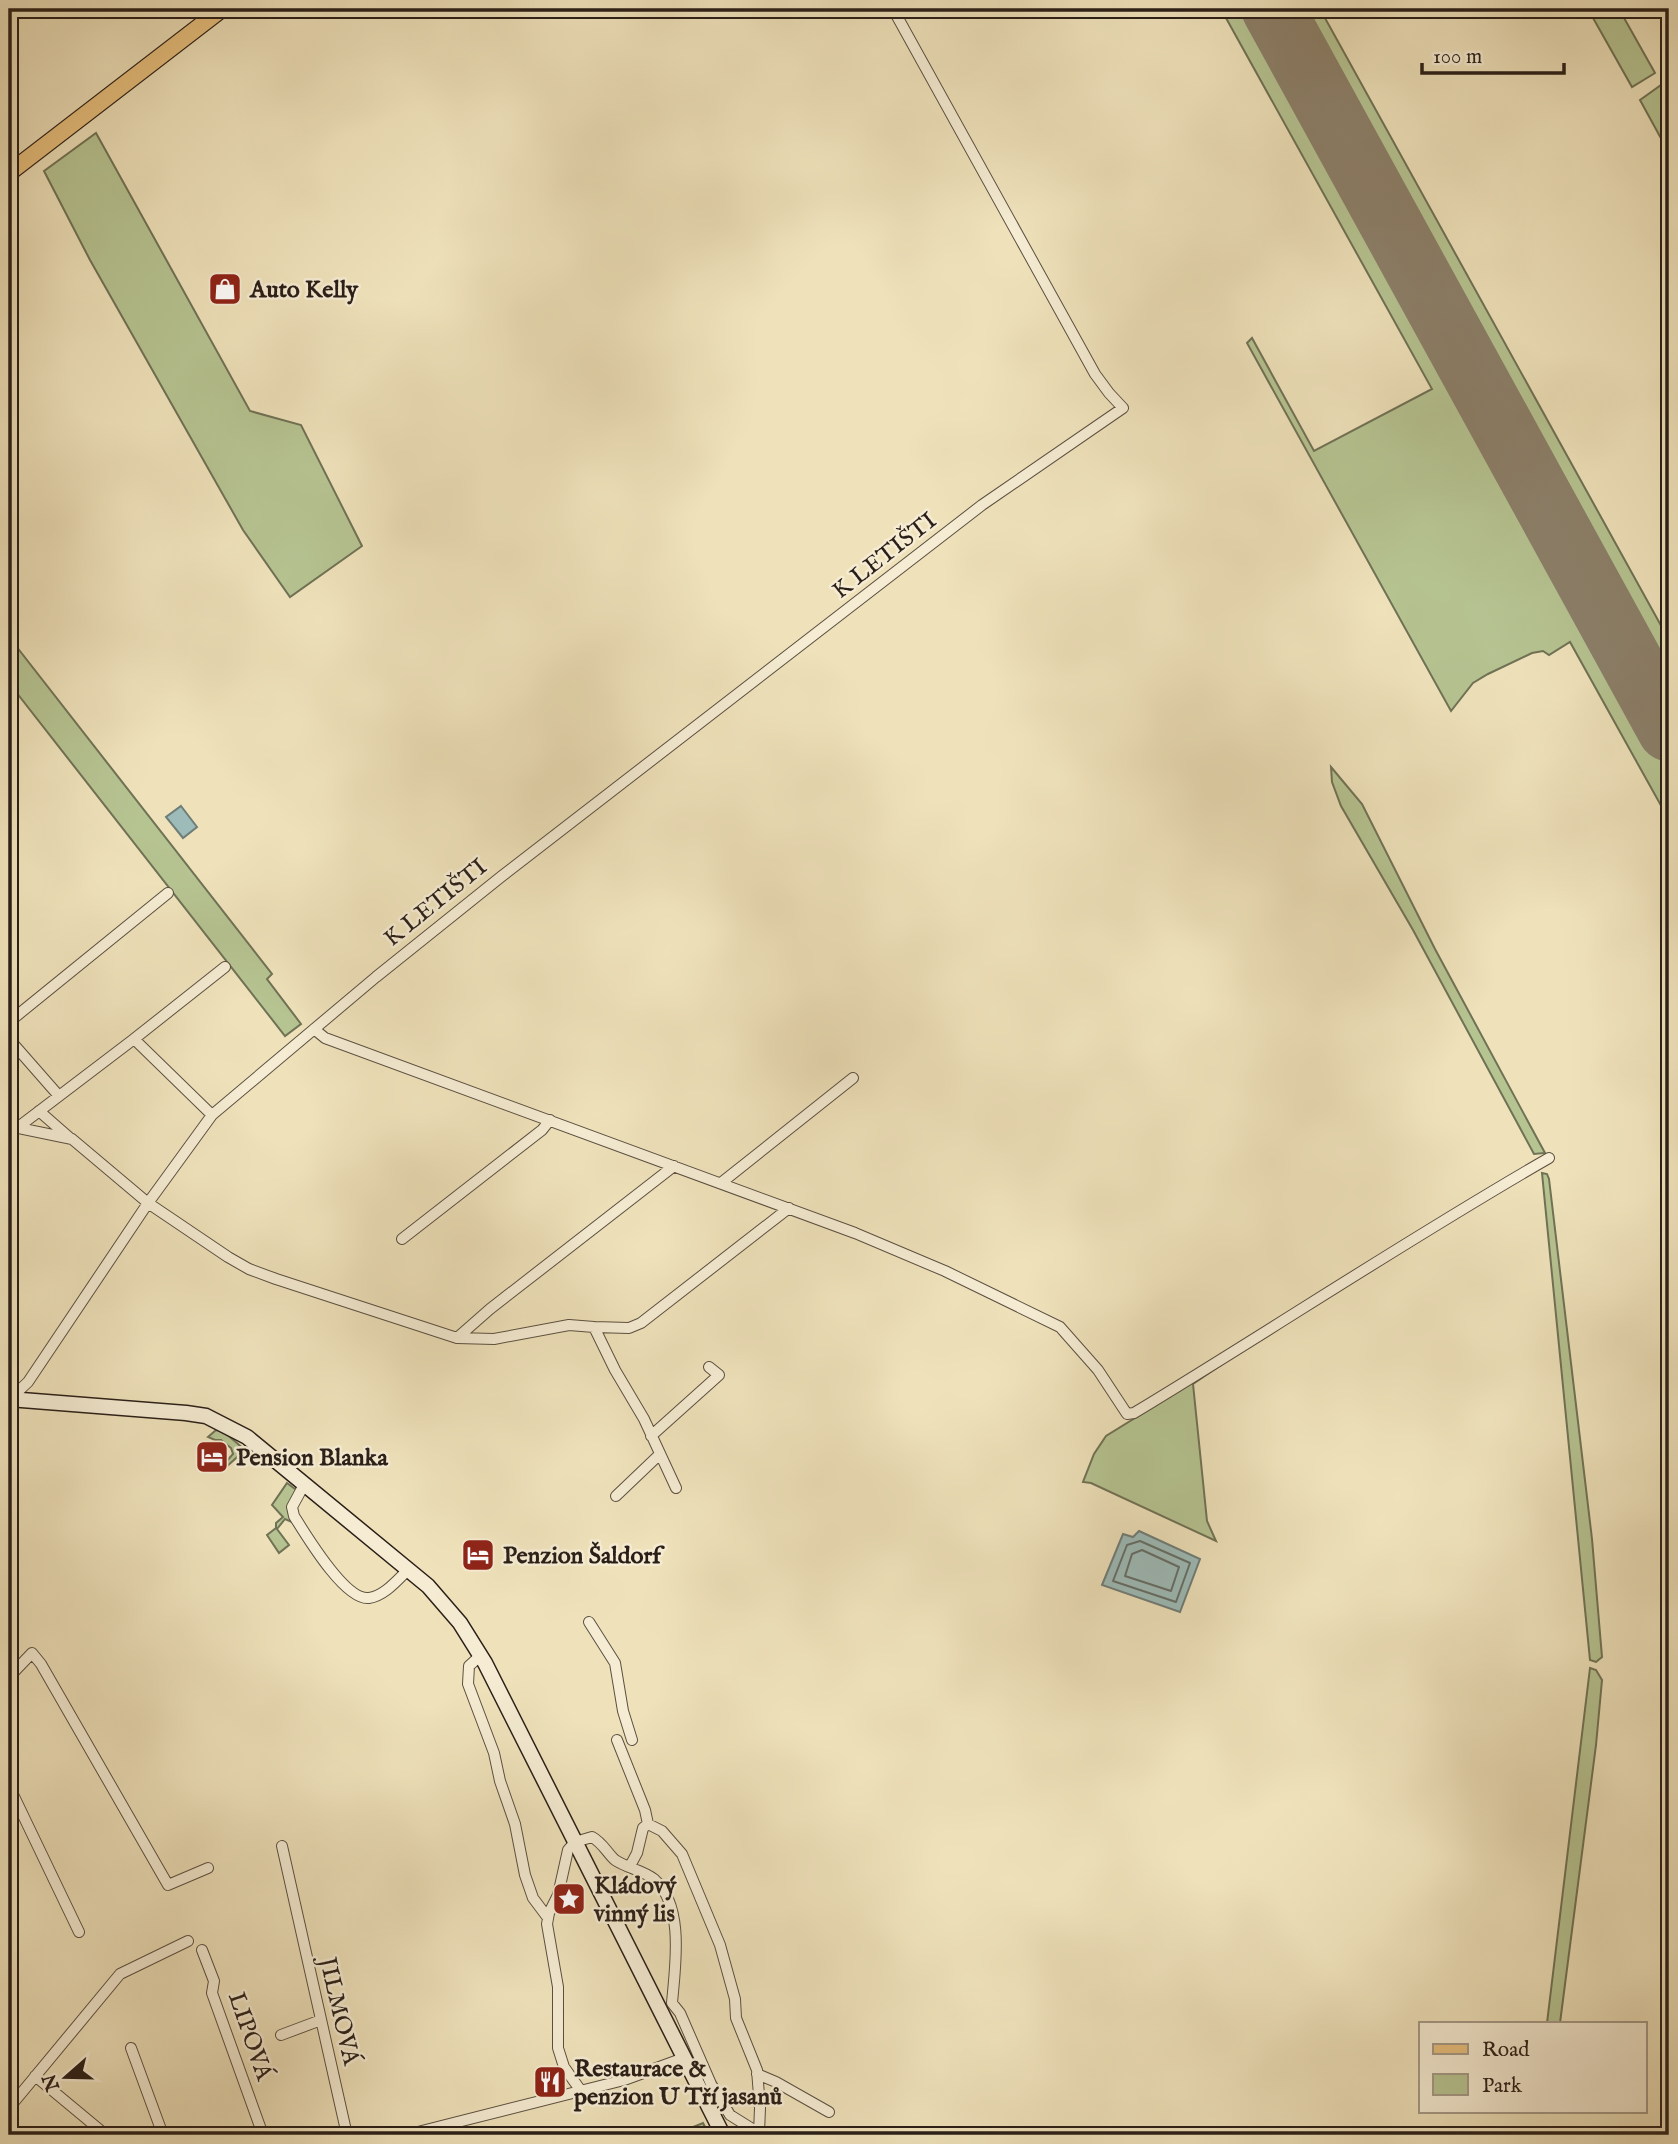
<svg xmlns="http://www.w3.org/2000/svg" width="1678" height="2144" viewBox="0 0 1678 2144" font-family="'IM FELL English',serif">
  <rect width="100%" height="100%" fill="#efe2bb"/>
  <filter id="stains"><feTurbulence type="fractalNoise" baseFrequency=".00286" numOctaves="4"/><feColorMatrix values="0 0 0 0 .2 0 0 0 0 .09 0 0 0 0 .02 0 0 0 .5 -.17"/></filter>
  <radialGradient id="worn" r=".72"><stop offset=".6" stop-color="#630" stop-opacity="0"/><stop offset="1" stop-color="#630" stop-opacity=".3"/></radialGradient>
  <path fill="#b6c492" stroke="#707255" stroke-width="2" d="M 1221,9 L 1320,9 L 1669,640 L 1669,820 L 1570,642 L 1549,655 L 1543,651 L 1532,653 L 1488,674 L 1473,683 L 1451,711 L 1247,343 L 1252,338 L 1314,451 L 1432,389 Z
    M 1588,9 L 1619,9 L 1655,73 L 1632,87 Z
    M 1661,85 L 1669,100 L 1669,153 L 1640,100 Z
    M 96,133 L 250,411 L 301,425 L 362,546 L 290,597 L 243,530 L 90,260 L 44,171 Z
    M 9,637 L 272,974 L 267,979 L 301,1024 L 285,1036 L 9,683 Z
    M 1331,767 L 1362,804 L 1435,949 L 1545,1153 L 1534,1154 L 1413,930 L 1341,806 L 1332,782 Z
    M 1542,1173 L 1547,1174 L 1549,1179 L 1592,1539 L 1602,1657 L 1596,1662 L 1590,1660 Z
    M 1224,1363 L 1193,1384 L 1207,1521 L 1216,1541 L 1091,1483 L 1083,1482 L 1094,1454 L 1106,1436 Z
    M 216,1430 L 224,1432 L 245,1450 L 225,1468 L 225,1463 L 233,1454 L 231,1448 L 221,1440 L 215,1440 L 208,1437 Z
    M 287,1483 L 299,1492 L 290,1510 L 309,1545 L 292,1522 L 285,1519 L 277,1529 L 289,1545 L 279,1553 L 267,1535 L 276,1528 L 276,1523 L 283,1517 L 272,1505 Z
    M 1590,1668 L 1596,1670 L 1602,1680 L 1596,1745 L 1560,2023 L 1547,2023 Z
    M 703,2123 L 709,2135 L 673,2135 Z"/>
  <path fill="#9dbcb9" stroke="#6f7d79" stroke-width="2" d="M 181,806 L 197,827 L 183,838 L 166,817 Z
    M 1139,1531 L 1200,1559 L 1180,1612 L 1102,1585 L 1123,1534 L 1133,1537 Z"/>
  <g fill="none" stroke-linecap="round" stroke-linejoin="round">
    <path stroke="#646e68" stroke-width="2" d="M 1140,1541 L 1190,1563 L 1176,1602 L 1113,1581 L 1127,1545 Z
      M 1142,1550 L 1179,1567 L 1171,1591 L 1125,1576 L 1132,1554 Z"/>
    <path stroke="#8c806a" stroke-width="63" d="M 1273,9 L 1669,730"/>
    <defs>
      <path id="street" d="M 9,1022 L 168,893
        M 314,1029 L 325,1038 L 855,1233 L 945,1271 L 1060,1327 L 1098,1370 L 1127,1414 L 1134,1413 C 1273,1329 1408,1239 1549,1158
        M 9,1039 L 59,1096
        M 134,1039 L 225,967
        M 39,1111 L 71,1139
        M 9,1126 L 72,1139 L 148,1203 L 228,1257 L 249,1269 L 276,1279 L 457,1338 L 494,1339 L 569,1325 L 594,1327 L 615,1370 L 644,1419 L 676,1488
        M 17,1128 L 134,1039 L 212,1115
        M 721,1183 L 853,1078
        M 402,1239 L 542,1130 L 550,1120
        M 594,1327 L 629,1328 L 641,1323 L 789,1208
        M 457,1338 L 490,1309 L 674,1166
        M 10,1399 L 28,1382 L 148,1203 L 212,1115 L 376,977 L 502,876 L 982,505 L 1123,408 L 1109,393 L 1095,374 L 893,9
        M 651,1436 L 719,1375 L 709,1367
        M 305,1483 L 292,1507 L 294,1516 C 306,1535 345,1601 369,1598 C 385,1596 398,1579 409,1569
        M 616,1496 L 659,1455
        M 589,1622 L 615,1663 L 623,1711 L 632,1740
        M 481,1655 L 469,1666 L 468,1684 L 494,1753 L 500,1781 L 515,1824 L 525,1875 L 533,1898 L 548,1918
        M 9,1677 L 32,1653 L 41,1664 L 168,1885 L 208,1868
        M 617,1740 L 645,1810 L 648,1824
        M 9,1786 L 79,1932
        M 282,1846 L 347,2135
        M 630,1866 L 637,1853 L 643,1828 L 648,1824 L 662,1831 L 682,1854 L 720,1945 L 735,1999 L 736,2018 L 757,2070 L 760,2108 L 759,2133
        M 202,1950 L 214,1981 L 212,1993 L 263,2135
        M 281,2035 L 321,2020
        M 131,2048 L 163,2135
        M 757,2074 L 776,2082 L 829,2112
        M 35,2076 L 106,2135
        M 581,2091 L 564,2067 L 558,2048 L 558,1987 L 547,1924 L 549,1913 L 558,1895 L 568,1850 L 575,1842 L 592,1837 C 603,1843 607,1853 615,1860 C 627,1868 642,1870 654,1879 C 685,1906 675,1967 672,2003 L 680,2013 L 711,2084 L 730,2115 L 762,2135
        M 9,2108 L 120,1974 L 188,1941
        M 406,2135 L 624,2080 L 684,2058"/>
      <path id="secondary" d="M 9,1399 L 186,1413 L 206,1416 L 247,1437 L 428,1586 L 460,1623 L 485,1663 L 723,2135"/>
      <path id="primary" d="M 9,173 L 222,9"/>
    </defs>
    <use href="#street" stroke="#5b5041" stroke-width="12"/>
    <use href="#secondary" stroke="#2a1f18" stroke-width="17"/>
    <use href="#primary" stroke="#2a1f18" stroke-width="18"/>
    <use href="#street" stroke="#f5ecd3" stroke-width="10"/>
    <use href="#secondary" stroke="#f5ecd3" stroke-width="14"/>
    <use href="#primary" stroke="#e8c17e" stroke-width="16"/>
  </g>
  <defs>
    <symbol id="shop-square" viewBox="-11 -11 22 22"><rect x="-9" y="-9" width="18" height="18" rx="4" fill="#8f2418" stroke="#f5ecd3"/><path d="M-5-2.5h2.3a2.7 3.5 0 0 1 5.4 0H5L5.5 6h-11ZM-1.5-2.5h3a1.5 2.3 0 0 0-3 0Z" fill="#fff"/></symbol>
    <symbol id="hotel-square" viewBox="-11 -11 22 22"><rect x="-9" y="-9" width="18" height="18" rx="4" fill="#8f2418" stroke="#f5ecd3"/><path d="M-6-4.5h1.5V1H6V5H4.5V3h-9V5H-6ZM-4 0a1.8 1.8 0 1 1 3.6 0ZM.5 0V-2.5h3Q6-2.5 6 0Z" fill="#fff"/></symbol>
    <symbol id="sight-square" viewBox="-11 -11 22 22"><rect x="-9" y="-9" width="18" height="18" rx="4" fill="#8f2418" stroke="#f5ecd3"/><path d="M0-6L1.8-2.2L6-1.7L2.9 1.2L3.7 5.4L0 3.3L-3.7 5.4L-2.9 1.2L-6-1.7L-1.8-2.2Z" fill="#fff"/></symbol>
    <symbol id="restaurant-square" viewBox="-11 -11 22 22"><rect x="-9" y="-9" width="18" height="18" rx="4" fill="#8f2418" stroke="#f5ecd3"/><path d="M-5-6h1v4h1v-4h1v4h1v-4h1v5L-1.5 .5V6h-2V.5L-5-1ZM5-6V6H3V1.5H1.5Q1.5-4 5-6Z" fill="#fff"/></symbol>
  </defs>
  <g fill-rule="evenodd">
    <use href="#shop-square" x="206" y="270" width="38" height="38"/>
    <use href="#hotel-square" x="193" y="1438" width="38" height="38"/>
    <use href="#hotel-square" x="459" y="1536" width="38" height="38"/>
    <use href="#sight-square" x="550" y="1880" width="38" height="38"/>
    <use href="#restaurant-square" x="531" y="2063" width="38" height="38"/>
  </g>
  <g text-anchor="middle" stroke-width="5" stroke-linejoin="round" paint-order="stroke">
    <g font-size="24" font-weight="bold" fill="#2a1f18" stroke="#f5ecd3" text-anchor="start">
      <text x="250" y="297">Auto Kelly</text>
      <text x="236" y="1465">Pension Blanka</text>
      <text x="503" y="1563">Penzion Šaldorf</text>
      <text x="594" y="1893">Kládový<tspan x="594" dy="28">vinný lis</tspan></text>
      <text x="574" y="2076">Restaurace &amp;<tspan x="574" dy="28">penzion U Tří jasanů</tspan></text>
    </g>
    <g font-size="24" fill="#2a1f18" stroke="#f5ecd3">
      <text transform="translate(884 555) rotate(-38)" y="8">K LETIŠTI</text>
      <text transform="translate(435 902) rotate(-39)" y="8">K LETIŠTI</text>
      <text transform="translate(340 2011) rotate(77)" y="8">JILMOVÁ</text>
      <text transform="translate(251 2036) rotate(71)" y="8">LIPOVÁ</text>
    </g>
  </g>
  <rect width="1678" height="2144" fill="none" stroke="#efe2bb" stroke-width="35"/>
  <rect x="10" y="10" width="1657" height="2123" fill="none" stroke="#2a1f18" stroke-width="3.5"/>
  <rect x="18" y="18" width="1643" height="2109" fill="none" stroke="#2a1f18" stroke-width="2"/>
  <rect x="1419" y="2022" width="228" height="91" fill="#f5ecd3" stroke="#a49a88" stroke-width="2"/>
  <rect x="1433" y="2044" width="35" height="10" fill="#e8c17e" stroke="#a49a88" stroke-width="2"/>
  <text x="1482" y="2056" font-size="21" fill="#2a1f18">Road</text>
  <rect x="1433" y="2074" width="35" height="21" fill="#b6c492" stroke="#a49a88" stroke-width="2"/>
  <text x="1482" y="2092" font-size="21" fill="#2a1f18">Park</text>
  <g transform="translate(66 2077) rotate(250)" stroke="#f5ecd3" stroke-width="5" paint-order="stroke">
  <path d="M0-5L12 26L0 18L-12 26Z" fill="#2a1f18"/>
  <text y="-10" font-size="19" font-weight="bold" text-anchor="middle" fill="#2a1f18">N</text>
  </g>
  <path d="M1422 63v10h142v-10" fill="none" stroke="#2a1f18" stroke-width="3.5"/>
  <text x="1433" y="63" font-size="21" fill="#2a1f18" stroke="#f5ecd3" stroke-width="5" paint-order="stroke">100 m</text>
  <rect width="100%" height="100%" filter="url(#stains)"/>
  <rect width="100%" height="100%" fill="url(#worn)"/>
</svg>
